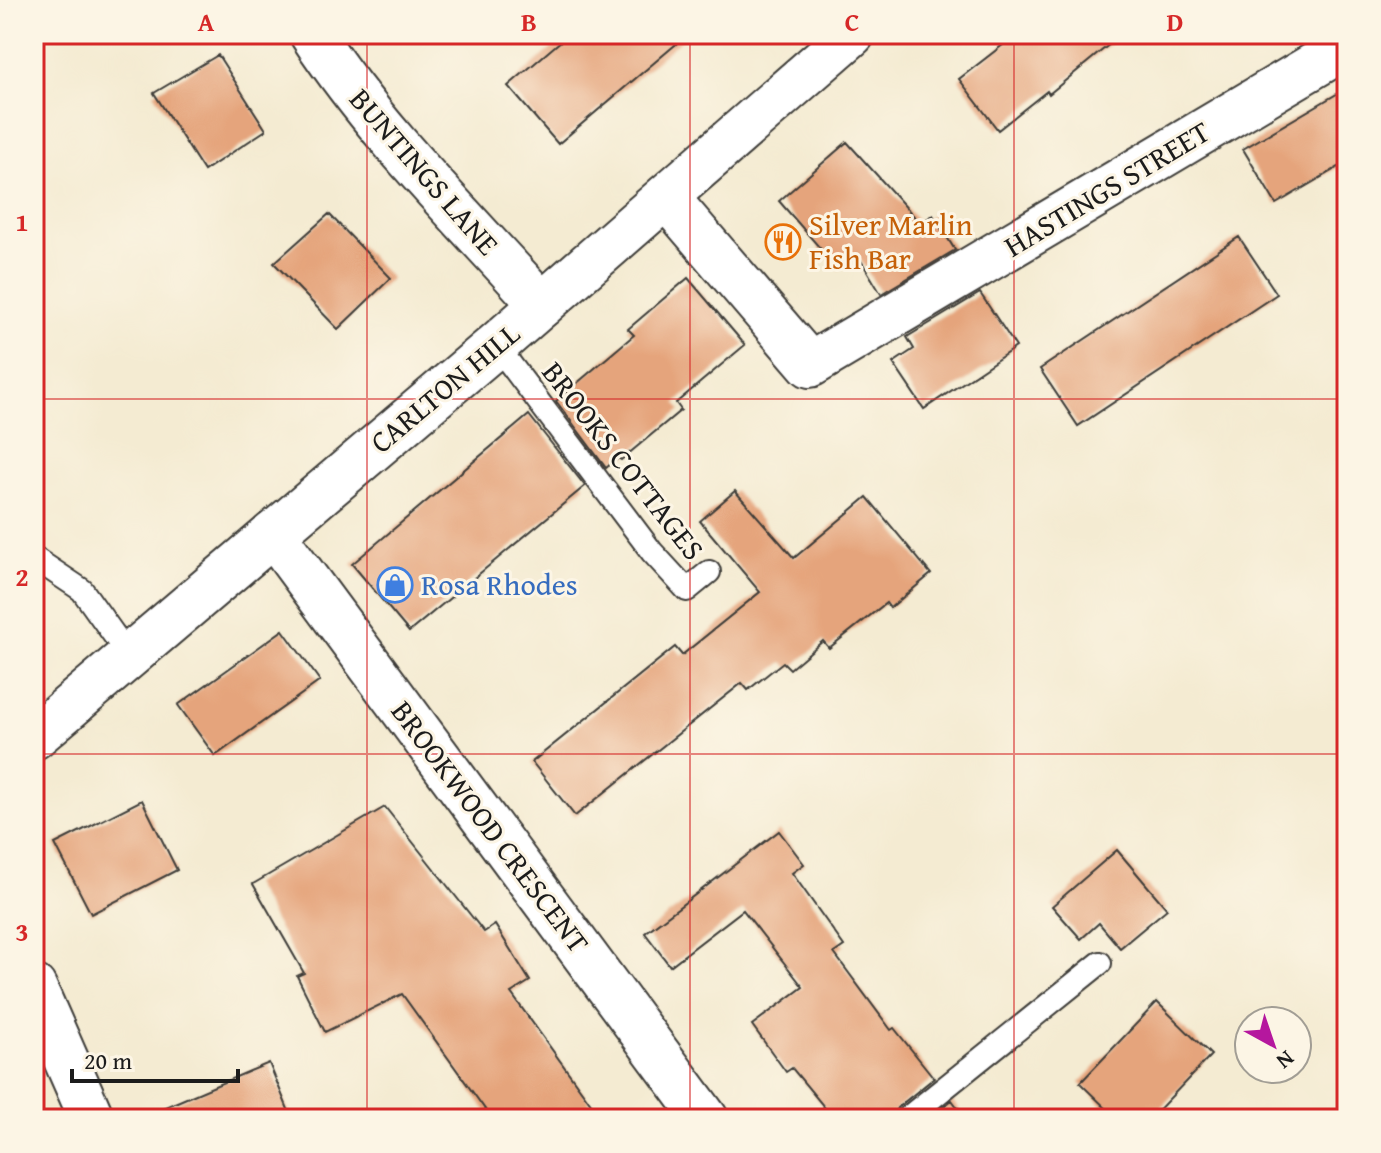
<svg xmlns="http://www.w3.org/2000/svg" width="1381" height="1153" viewBox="0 0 1381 1153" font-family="'Gentium Book Plus',serif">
  <rect width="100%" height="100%" fill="#fcf5e5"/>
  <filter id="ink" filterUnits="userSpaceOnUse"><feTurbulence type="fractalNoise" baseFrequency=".0125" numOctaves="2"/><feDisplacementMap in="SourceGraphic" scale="16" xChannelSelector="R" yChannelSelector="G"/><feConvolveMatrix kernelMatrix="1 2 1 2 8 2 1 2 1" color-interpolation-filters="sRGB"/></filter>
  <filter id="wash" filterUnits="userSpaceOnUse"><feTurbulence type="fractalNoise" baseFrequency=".006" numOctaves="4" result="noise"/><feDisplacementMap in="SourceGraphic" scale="32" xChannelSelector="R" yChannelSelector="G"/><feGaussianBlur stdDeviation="1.8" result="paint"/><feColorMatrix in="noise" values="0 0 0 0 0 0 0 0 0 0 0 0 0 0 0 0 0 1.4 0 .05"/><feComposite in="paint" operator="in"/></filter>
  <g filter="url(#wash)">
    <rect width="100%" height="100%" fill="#f4ebd2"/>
    <g id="blocks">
      <path fill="#e5a47b" d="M 569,34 L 688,34 L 558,144 L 508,86 Z
        M 1017,34 L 1122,34 L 1049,94 L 1047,91 L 998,130 L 959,79 Z
        M 218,55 L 266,130 L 204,171 L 154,93 Z
        M 1347,88 L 1347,162 L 1276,204 L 1243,149 Z
        M 847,142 L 920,223 L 933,215 L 955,250 L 881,294 L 857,254 L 839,270 L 779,201 Z
        M 329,214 L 391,278 L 338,329 L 274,263 Z
        M 1239,237 L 1277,294 L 1078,426 L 1040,369 Z
        M 688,278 L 745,345 L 676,403 L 681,410 L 621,460 L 618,458 L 606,468 L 556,401 L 634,335 L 628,329 Z
        M 980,293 L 1016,347 L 924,409 L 893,363 L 914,349 L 907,337 Z
        M 529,415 L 585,486 L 409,632 L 352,564 Z
        M 735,491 L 794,558 L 867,497 L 931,574 L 890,608 L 886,603 L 829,648 L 823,641 L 790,669 L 783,662 L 748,690 L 742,683 L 575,816 L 532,762 L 675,647 L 682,655 L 760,592 L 700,521 Z
        M 283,630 L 320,681 L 215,756 L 178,705 Z
        M 142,800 L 177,870 L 91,914 L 55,844 Z
        M 385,807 L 484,932 L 495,925 L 530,981 L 511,993 L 602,1119 L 492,1119 L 402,994 L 325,1032 L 297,976 L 304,973 L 253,884 Z
        M 779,831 L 804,864 L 792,873 L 844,946 L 834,953 L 891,1030 L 894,1028 L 934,1078 L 897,1108 L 892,1119 L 834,1119 L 792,1068 L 786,1072 L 752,1025 L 803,987 L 743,910 L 670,966 L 645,933 Z
        M 1117,850 L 1167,909 L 1120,948 L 1099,923 L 1081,939 L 1052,906 Z
        M 1157,1002 L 1211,1055 L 1150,1119 L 1117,1119 L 1080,1083 Z
        M 269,1063 L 292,1119 L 137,1119 Z
        M 952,1100 L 966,1119 L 928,1119 Z"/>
    </g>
  </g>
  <g filter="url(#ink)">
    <use href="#blocks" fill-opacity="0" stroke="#3c3b37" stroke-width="2"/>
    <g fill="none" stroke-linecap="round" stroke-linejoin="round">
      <defs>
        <path id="lane" d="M 496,345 L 652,552 L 687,590 L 709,572
          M 34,558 L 82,590 L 129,656
          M 906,1119 L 1100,963"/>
        <path id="street" d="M 312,34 C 377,133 463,217 542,305
          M 666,197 L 810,365 L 1347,46
          M 273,534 L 706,1119
          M 34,987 L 92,1119"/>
        <path id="secondary" d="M 34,737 L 496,345 L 852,34"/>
      </defs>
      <use href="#lane" stroke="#3c3b37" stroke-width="26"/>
      <use href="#street" stroke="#3c3b37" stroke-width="48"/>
      <use href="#secondary" stroke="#3c3b37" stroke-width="48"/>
      <use href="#lane" stroke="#fff" stroke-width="22"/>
      <use href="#street" stroke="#fff" stroke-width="44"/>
      <use href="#secondary" stroke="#fff" stroke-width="44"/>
    </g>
  </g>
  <path fill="none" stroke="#d62828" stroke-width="2" stroke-opacity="0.55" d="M 367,34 L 367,1119M 690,34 L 690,1119M 1014,34 L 1014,1119M 34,399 L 1347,399M 34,754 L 1347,754"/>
  <defs>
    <symbol id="restaurant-ring" viewBox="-11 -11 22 22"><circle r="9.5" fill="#fcf5e5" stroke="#e8710a" stroke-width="1.5"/><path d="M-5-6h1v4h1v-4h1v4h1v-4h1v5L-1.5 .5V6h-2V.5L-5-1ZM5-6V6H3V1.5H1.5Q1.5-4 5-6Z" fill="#e8710a"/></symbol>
    <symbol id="shop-ring" viewBox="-11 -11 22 22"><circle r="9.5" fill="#fcf5e5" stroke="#3f7fe0" stroke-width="1.5"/><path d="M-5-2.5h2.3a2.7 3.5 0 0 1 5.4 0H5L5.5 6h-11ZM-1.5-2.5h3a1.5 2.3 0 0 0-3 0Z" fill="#3f7fe0"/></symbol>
  </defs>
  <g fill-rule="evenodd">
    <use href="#restaurant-ring" x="763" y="222" width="40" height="40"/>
    <use href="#shop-ring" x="375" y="565" width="40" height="40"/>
  </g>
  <g text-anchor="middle" stroke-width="6" stroke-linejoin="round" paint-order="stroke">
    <g font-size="30" fill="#1c1c1c" stroke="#fcf5e5">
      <text transform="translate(424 172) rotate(49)" y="10">BUNTINGS LANE</text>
      <text transform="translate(1107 189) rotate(-31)" y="10">HASTINGS STREET</text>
      <text transform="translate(445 388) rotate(-40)" y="10">CARLTON HILL</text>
      <text transform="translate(623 461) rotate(52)" y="10">BROOKS COTTAGES</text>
      <text transform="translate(490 827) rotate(53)" y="10">BROOKWOOD CRESCENT</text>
    </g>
    <g font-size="30" fill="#c56008" stroke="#fcf5e5" text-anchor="start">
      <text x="809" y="235">Silver Marlin<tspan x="809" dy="34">Fish Bar</tspan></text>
    </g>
    <g font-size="30" fill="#366cbe" stroke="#fcf5e5" text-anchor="start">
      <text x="421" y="595">Rosa Rhodes</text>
    </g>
  </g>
  <rect width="1381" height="1153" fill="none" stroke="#fcf5e5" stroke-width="88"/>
  <g transform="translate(1273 1045) rotate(140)"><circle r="38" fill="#fcf5e5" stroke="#a29e95" stroke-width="2"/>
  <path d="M0-6L14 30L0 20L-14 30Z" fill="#b5179e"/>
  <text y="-12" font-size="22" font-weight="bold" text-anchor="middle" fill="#1c1c1c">N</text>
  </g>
  <path d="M72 1069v12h166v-12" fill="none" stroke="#1c1c1c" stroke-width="4"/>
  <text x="84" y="1069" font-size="24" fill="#1c1c1c" stroke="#fcf5e5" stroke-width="6" paint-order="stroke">20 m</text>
  <rect x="44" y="44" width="1293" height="1065" fill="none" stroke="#d62828" stroke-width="3"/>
  <g font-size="26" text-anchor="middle" font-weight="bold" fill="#d62828">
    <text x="206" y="31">A</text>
    <text x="529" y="31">B</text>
    <text x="852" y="31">C</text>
    <text x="1175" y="31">D</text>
    <text x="22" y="231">1</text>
    <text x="22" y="586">2</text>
    <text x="22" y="941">3</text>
  </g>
</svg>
